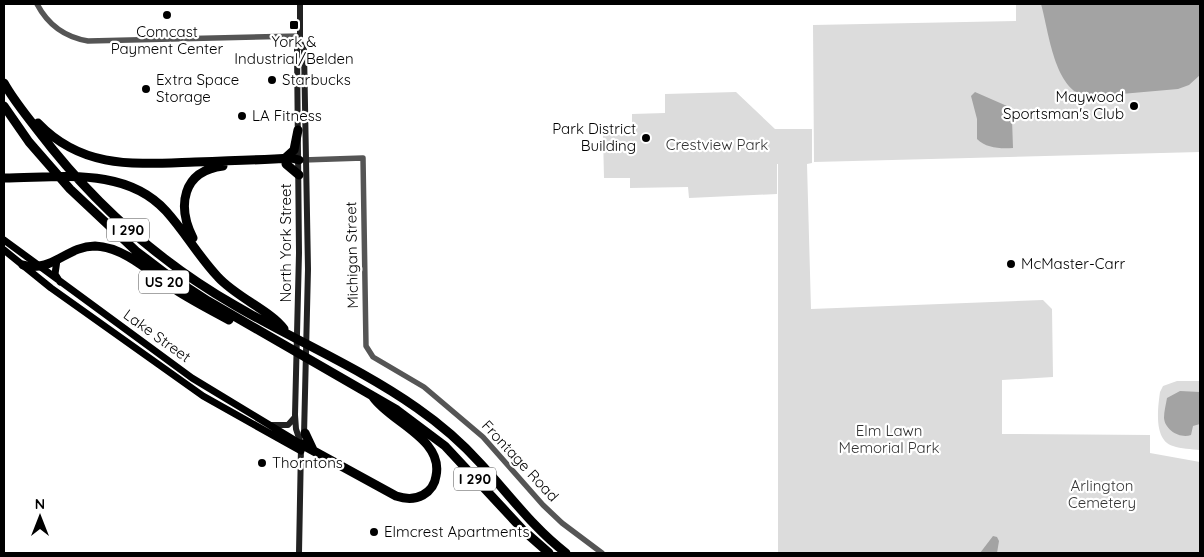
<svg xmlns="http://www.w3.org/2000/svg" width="1204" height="557" viewBox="0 0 1204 557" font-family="Quicksand,sans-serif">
  <rect width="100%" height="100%" fill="#fff"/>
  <path fill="#dcdcdc" d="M 1016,4 L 1200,4 L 1200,152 L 814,162 L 813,25 L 1016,21 Z
    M 736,92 L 775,129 L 812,129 L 812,163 L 807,164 L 811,309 L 1043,300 L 1052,309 L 1053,377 L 1002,380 L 1002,434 L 1150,435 L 1150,453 L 1200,462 L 1200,553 L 778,553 L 778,164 L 777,164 L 777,194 L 689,198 L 688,187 L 630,188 L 630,178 L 604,178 L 603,135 L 632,135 L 632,114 L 665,113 L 665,94 Z
    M 1177,381 L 1200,381 L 1200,450 C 1191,449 1181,449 1173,446 C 1153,440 1158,407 1160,392 L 1163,386 Z"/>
  <path fill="#a3a3a3" d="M 1041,4 L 1200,4 L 1200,75 L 1189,85 L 1178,89 L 1087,97 C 1054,90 1049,32 1041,4 Z
    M 975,92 L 1007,106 L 1012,119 L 1013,148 C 1000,149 986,148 977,139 L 977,119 L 971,96 Z
    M 1180,391 L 1200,392 L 1200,424 L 1193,426 L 1191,435 C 1180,439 1165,430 1164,418 C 1164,411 1166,404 1167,398 Z
    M 993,536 L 997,537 L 999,541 L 997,553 L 980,553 Z"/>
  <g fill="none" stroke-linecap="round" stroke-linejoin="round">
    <path stroke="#555" stroke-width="5.5" d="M 37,4 C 48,25 64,37 88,41 L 300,36
      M 303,160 L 363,158 L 366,346 L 373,357 L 424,387 L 483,437 L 543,505 L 562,523 L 602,553"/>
    <path stroke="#222" stroke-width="6" d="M 300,4 L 300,42 L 297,50 L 299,253 L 295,415 L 296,429 L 301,444
      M 300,42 L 304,50 L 308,269 L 304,435
      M 270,425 L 288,425 L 295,417
      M 299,553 L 301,447"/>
    <path stroke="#000" stroke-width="7" d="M 4,240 L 192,378 L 301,444
      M 4,250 L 51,288 L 203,396 L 301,451
      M 57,260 L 55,274 L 60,282"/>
    <path stroke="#000" stroke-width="9" d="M 4,83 C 14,101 27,116 39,132 C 94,204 157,261 236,306 C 296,341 360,368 417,408 C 440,424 461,442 480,463 C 508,493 533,528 566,553
      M 4,106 L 29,142 L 70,189 L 136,251 L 165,273 L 208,301 L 397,410 L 445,446 L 524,531 L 549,553
      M 38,123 C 83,170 136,164 195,162 C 227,161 259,160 291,158 L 299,160
      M 284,159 L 294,150 L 298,130
      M 286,164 L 299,175
      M 4,178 C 59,178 125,166 166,211 C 185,232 199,257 218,277 C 236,297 271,311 284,329
      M 193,238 C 177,206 182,171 223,166
      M 23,265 C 53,273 66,246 95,246 C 126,247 154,276 179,292 C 195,302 212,311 229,320
      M 305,433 L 313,450
      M 301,444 L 396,496 C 405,499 414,500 423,495 C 430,491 435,484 436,476 C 444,439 390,422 373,397"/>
  </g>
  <g fill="#000" stroke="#fff" stroke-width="2">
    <circle cx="167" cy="15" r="5"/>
    <rect x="289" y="20" width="10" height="10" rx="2.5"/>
    <circle cx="272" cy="80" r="5"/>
    <circle cx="146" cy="89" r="5"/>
    <circle cx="1134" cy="106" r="5"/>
    <circle cx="242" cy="116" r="5"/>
    <circle cx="646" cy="138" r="5"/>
    <circle cx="1011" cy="264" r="5"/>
    <circle cx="262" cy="463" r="5"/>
    <circle cx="374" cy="532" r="5"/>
  </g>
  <g text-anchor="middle" stroke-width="4.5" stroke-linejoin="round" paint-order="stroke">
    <g fill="#fff" stroke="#4c4c4c" stroke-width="1">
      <rect x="107" y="218.5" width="42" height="23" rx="4"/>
      <rect x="139" y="270.5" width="50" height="23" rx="4"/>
      <rect x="454" y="467.5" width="42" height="23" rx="4"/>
    </g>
    <g font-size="14" font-weight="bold" fill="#000">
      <text x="128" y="235">I 290</text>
      <text x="164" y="287">US 20</text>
      <text x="475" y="484">I 290</text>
    </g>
    <g font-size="15" fill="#000" stroke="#fff" text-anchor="start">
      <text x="167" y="37" text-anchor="middle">Comcast<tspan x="167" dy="17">Payment Center</tspan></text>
      <text x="294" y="47" text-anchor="middle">York &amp;<tspan x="294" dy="17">Industrial/Belden</tspan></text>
      <text x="156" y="85">Extra Space<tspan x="156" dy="17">Storage</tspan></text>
      <text x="282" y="85">Starbucks</text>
      <text x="1124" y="102" text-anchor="end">Maywood<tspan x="1124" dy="17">Sportsman's Club</tspan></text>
      <text x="252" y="121">LA Fitness</text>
      <text x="636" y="134" text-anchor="end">Park District<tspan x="636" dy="17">Building</tspan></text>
      <text x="1021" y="269">McMaster-Carr</text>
      <text x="272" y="468">Thorntons</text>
      <text x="384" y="537">Elmcrest Apartments</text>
    </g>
    <g font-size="15" fill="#333" stroke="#fff">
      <text x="717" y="150">Crestview Park</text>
      <text x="889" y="436">Elm Lawn<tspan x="889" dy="17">Memorial Park</tspan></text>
      <text x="1102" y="491">Arlington<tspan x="1102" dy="17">Cemetery</tspan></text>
    </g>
    <g font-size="15" fill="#000" stroke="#fff">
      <text transform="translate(286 243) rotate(-90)" y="5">North York Street</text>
      <text transform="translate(352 255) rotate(-91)" y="5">Michigan Street</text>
      <text transform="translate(157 336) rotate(36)" y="5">Lake Street</text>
      <text transform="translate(520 461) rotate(47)" y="5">Frontage Road</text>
    </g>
  </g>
  <rect width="1204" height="557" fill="none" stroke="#000000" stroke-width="10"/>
  <g transform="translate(40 517)" stroke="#ffffff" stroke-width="4" paint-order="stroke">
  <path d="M0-4L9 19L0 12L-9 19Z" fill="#000000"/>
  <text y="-8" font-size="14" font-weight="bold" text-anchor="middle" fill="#000000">N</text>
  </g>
</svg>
